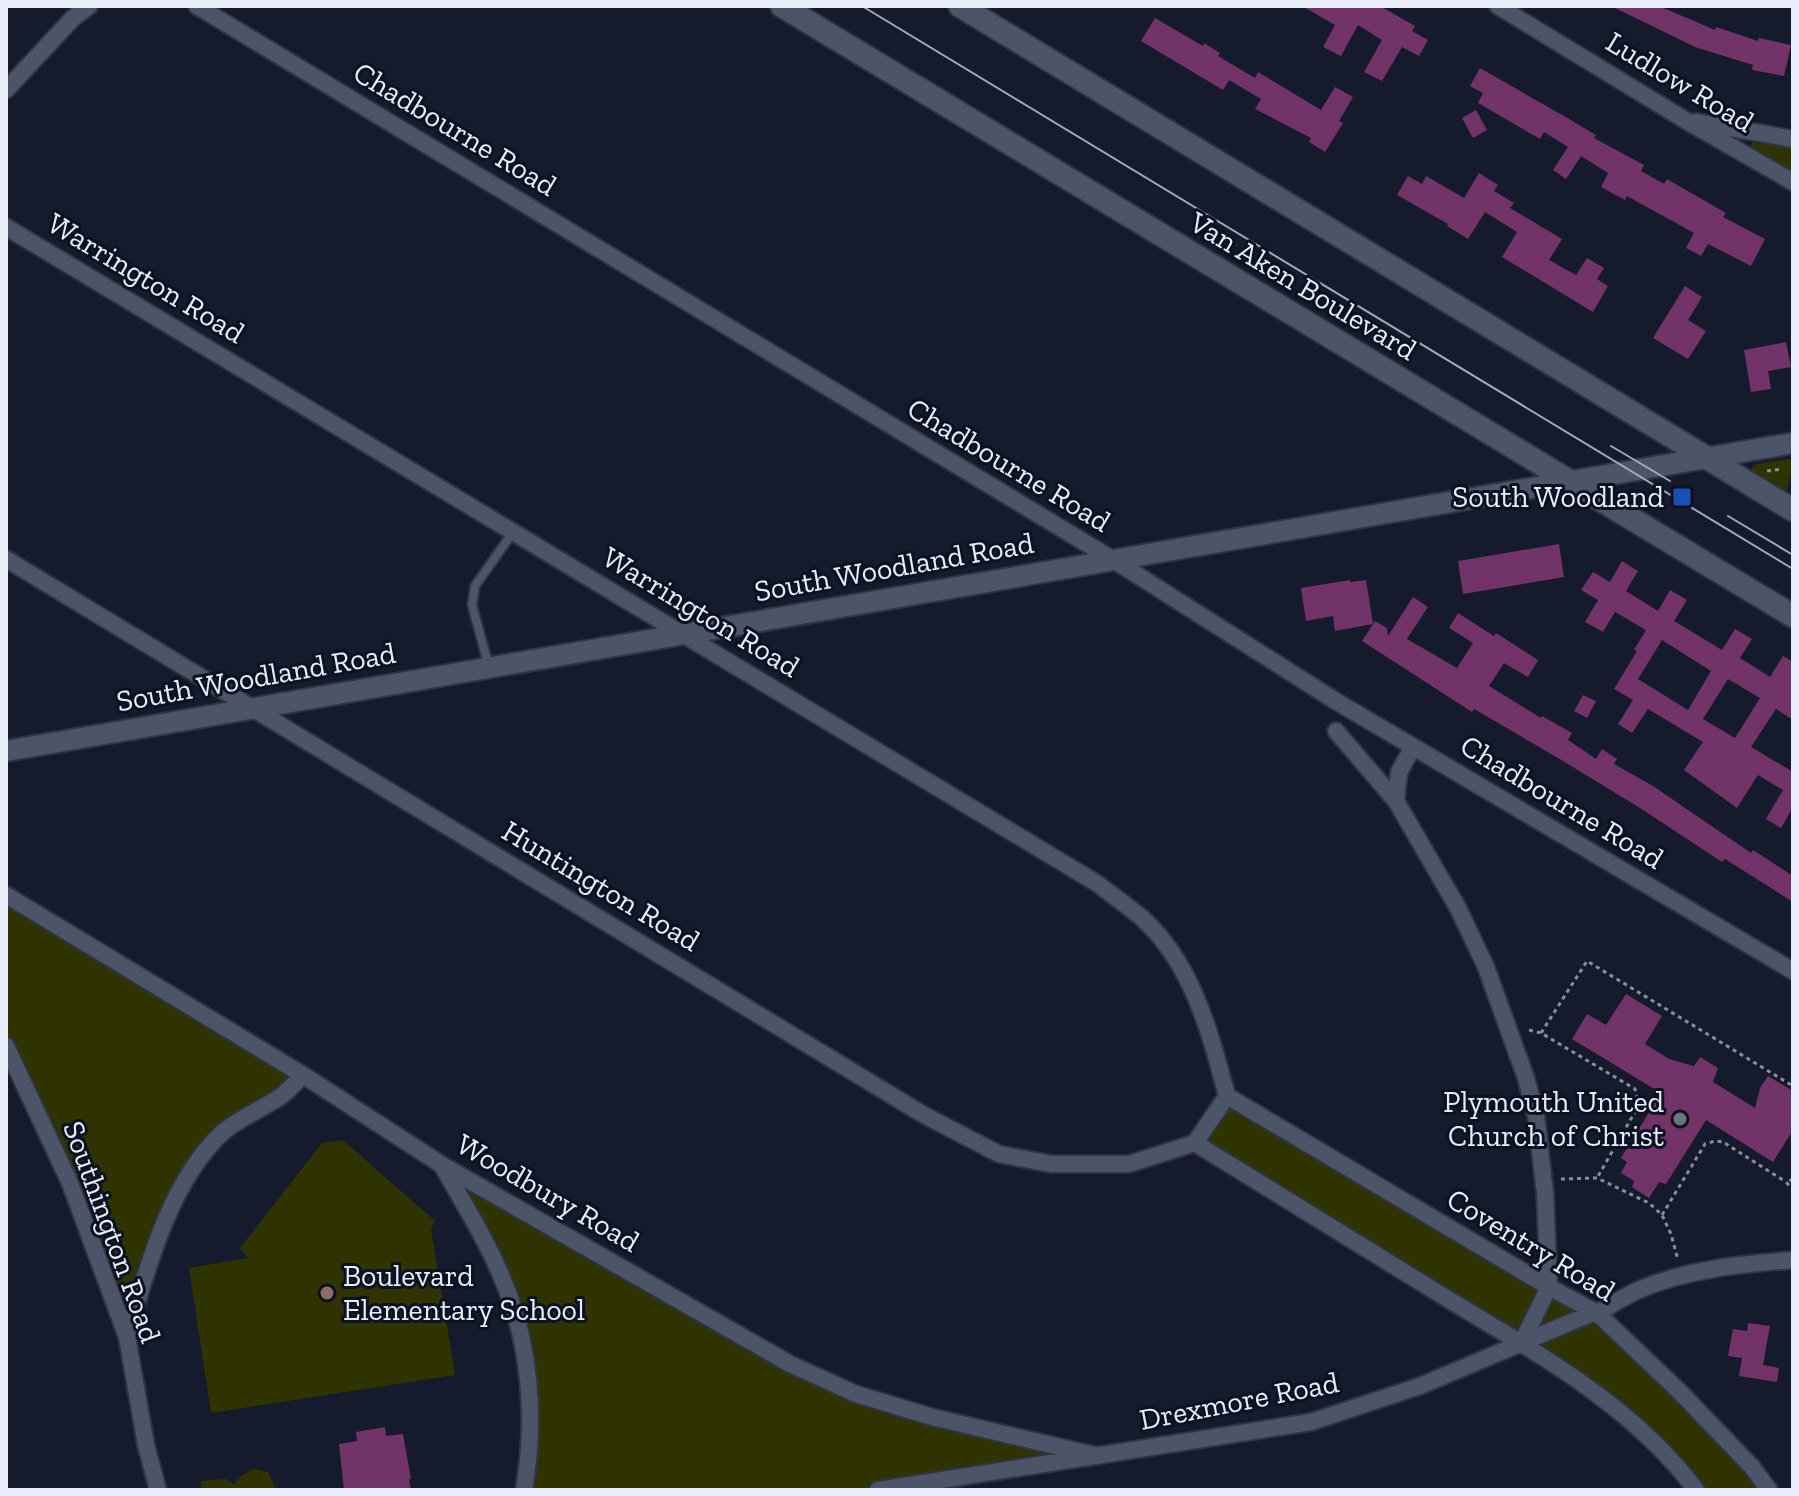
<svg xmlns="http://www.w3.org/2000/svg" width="1799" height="1496" viewBox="0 0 1799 1496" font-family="'Zilla Slab',serif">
  <rect width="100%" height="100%" fill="#151b2c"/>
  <path fill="#2f3300" d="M 1753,141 L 1793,148 L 1793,173 L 1750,148 Z
    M 1790,459 L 1793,459 L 1787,493 L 1751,471 L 1753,466 L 1757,464 Z
    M 6,895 L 303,1075 L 252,1112 L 192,1171 L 127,1337 L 6,1046 Z
    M 1227,1096 L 1595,1312 L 1769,1490 L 1696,1490 L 1609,1402 L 1195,1143 Z
    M 343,1140 L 435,1221 L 431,1229 L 455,1375 L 211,1413 L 189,1268 L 248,1258 L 240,1248 L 322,1143 Z
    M 442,1165 L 856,1394 L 1098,1456 L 878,1490 L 524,1490 L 531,1433 L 514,1313 Z
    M 253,1469 L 268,1472 L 276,1490 L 202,1490 L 200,1481 L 226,1479 L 234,1485 L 241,1476 Z"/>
  <path fill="#723368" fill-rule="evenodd" d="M 1302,6 L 1380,6 L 1415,26 L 1412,31 L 1428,40 L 1419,56 L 1402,47 L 1382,81 L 1364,72 L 1382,40 L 1358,25 L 1341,56 L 1323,47 L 1335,25 Z
    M 1611,6 L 1659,6 L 1715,30 L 1716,27 L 1758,41 L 1759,38 L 1791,45 L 1784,76 L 1752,70 L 1753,65 L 1695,47 Z
    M 1155,18 L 1203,46 L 1204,43 L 1220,53 L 1218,56 L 1255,78 L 1258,72 L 1321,110 L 1335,87 L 1353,97 L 1339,121 L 1343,123 L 1325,152 L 1309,142 L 1311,138 L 1255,109 L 1261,99 L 1229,80 L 1223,90 L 1141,41 Z
    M 1480,68 L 1569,119 L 1596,135 L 1594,138 L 1644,165 L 1641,171 L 1664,184 L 1667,179 L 1726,213 L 1723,217 L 1765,239 L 1751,266 L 1708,244 L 1701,256 L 1686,248 L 1694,233 L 1627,196 L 1625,200 L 1601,187 L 1608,173 L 1581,156 L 1566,179 L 1553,170 L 1568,147 L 1544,132 L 1540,139 L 1478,103 L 1483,93 L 1470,86 Z
    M 1476,110 L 1487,130 L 1473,138 L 1462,118 Z
    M 1479,173 L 1498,185 L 1494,191 L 1514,203 L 1510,208 L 1562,239 L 1549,260 L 1576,275 L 1587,258 L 1604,268 L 1597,279 L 1608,286 L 1593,312 L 1502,257 L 1517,232 L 1485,212 L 1468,239 L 1447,226 L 1448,224 L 1397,195 L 1408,176 L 1422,184 L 1426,176 L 1464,198 Z
    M 1685,286 L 1702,297 L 1688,320 L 1706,331 L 1688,359 L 1653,338 Z
    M 1786,342 L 1791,367 L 1768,371 L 1771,389 L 1751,392 L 1744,350 Z
    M 1559,544 L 1564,577 L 1463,594 L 1458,561 Z
    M 1622,561 L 1638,571 L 1626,591 L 1658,611 L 1670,590 L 1687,600 L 1674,621 L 1722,650 L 1735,629 L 1752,639 L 1740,658 L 1770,677 L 1783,656 L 1793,662 L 1793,720 L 1776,709 L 1751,747 L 1793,772 L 1793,807 L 1781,828 L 1766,819 L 1783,790 L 1758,775 L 1737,808 L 1684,770 L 1703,742 L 1648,709 L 1632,733 L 1618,724 L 1633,700 L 1614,689 L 1637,651 L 1634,650 L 1646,630 L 1615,612 L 1603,632 L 1585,622 L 1598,600 L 1581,590 L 1593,572 L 1610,582 ZM 1662,640 L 1711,671 L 1688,710 L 1638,679 ZM 1728,679 L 1760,698 L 1735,738 L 1703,719 Z
    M 1350,580 L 1350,582 L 1366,580 L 1373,624 L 1335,631 L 1333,616 L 1306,621 L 1301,588 Z
    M 1413,597 L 1428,607 L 1407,639 L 1457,668 L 1473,643 L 1449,628 L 1458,613 L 1494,636 L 1496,633 L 1538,660 L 1528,677 L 1504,663 L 1489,686 L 1541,718 L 1542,716 L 1572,733 L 1568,740 L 1596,759 L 1602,749 L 1617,759 L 1614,764 L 1653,786 L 1751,853 L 1753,850 L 1793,876 L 1793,902 L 1725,859 L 1722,862 L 1640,808 L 1558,758 L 1474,709 L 1472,712 L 1362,641 L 1375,621 L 1387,628 L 1388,636 Z
    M 1583,695 L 1596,701 L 1587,718 L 1574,711 Z
    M 1626,994 L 1662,1016 L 1645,1044 L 1669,1059 L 1694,1066 L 1700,1057 L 1718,1068 L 1713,1082 L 1755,1108 L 1760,1088 L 1768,1076 L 1793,1091 L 1793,1130 L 1773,1162 L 1706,1120 L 1666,1184 L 1659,1182 L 1649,1198 L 1632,1187 L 1634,1181 L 1621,1173 L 1627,1162 L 1621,1158 L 1661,1093 L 1572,1039 L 1587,1014 L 1606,1025 Z
    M 1748,1323 L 1770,1326 L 1763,1365 L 1779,1368 L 1777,1382 L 1739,1376 L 1742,1358 L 1728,1356 L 1733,1329 L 1747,1331 Z
    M 385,1427 L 386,1436 L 403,1434 L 411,1479 L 409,1479 L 411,1490 L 344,1490 L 339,1444 L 357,1441 L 356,1432 Z"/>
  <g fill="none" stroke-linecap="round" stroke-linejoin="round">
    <defs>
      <path id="service" d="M 489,667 L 472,605 L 475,586 L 513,532"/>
      <path id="minor" d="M 197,6 L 1112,559 L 1334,700 L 1793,971
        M 1498,6 L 1685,120 L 1793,182
        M 6,90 L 73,18 L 89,6
        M 1696,122 L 1793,139
        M 6,227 L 1098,884 C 1112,895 1128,906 1142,918 C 1193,964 1210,1033 1227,1096 L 1195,1143
        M 6,559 L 924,1115 L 999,1154 L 1051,1164 L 1129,1164 L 1195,1143
        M 1336,731 L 1396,801 L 1458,908 L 1486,967 L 1526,1078 L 1536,1116 L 1545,1193 L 1549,1287 L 1521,1344
        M 1396,801 L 1399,772 L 1413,747
        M 6,895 L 303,1075 L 442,1165 L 790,1364 L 856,1394 L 932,1417 L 1098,1456
        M 6,1046 L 70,1183 L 127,1337 L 146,1445 L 158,1490
        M 1227,1096 L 1549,1287 L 1597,1313 L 1680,1392 L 1752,1467 L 1769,1490
        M 1195,1143 C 1277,1194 1360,1245 1443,1296 C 1533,1351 1632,1404 1696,1490
        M 443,1167 C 464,1204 487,1241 503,1280 C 531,1346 536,1421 524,1490
        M 1597,1313 C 1612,1305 1626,1295 1641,1289 C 1688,1269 1743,1264 1793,1260
        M 127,1337 C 146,1271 170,1180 223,1132 C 241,1117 262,1109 281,1096 C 289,1090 296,1082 303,1075
        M 878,1490 L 1311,1422 L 1420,1386 L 1595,1312"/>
      <path id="tertiary" d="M 6,751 L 1793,443"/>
      <path id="secondary" d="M 782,6 L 1793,616
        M 960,6 L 1793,510"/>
    </defs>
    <use href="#service" stroke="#313442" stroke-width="12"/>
    <use href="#minor" stroke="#313442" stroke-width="20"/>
    <use href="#tertiary" stroke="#313442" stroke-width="24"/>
    <use href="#secondary" stroke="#313442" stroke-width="26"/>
    <path stroke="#888e9c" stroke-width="3" stroke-dasharray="4 4" stroke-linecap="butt" d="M 1767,471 L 1783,469
      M 1529,1030 L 1541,1033 L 1635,1089 L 1639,1105 L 1597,1178
      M 1541,1033 L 1587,961 L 1793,1086
      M 1561,1179 L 1597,1178 L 1649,1203 L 1662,1215 L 1671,1234 L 1678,1260
      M 1793,1179 L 1786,1182 L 1793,1190
      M 1662,1215 L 1705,1144 L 1715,1141 L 1723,1142 L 1786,1182"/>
    <use href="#service" stroke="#4c5467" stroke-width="8"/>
    <use href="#minor" stroke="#4c5467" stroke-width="16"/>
    <use href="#tertiary" stroke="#4c5467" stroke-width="20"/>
    <use href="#secondary" stroke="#4c5467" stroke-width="22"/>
    <path stroke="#a4a9b7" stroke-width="2" d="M 862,6 L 1793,569
      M 1611,446 L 1670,481
      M 1728,516 L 1793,555"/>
  </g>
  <rect fill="#1a4fb4" stroke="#0d1222" stroke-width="3" x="1672" y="487" width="20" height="20" rx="4"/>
  <circle fill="#6b7280" stroke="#0d1222" stroke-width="3" cx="1680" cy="1119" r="8"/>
  <circle fill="#8d6e63" stroke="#0d1222" stroke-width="3" cx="327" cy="1293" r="8"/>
  <g text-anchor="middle" stroke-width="6" stroke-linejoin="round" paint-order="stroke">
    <g font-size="30" fill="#e8edf9" stroke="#0d1222">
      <text transform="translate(1680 82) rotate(31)" y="10">Ludlow Road</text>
      <text transform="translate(455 129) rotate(31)" y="10">Chadbourne Road</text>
      <text transform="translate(146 278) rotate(31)" y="10">Warrington Road</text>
      <text transform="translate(1303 286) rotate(31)" y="10">Van Aken Boulevard</text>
      <text transform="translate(1009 465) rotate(31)" y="10">Chadbourne Road</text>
      <text transform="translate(894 567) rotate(-10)" y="10">South Woodland Road</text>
      <text transform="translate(701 612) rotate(31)" y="10">Warrington Road</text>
      <text transform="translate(256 677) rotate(-10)" y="10">South Woodland Road</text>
      <text transform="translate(1562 802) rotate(31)" y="10">Chadbourne Road</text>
      <text transform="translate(601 886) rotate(31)" y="10">Huntington Road</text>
      <text transform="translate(548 1193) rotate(30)" y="10">Woodbury Road</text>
      <text transform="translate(112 1232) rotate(70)" y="10">Southington Road</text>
      <text transform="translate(1531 1245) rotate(31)" y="10">Coventry Road</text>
      <text transform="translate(1239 1401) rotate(-11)" y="10">Drexmore Road</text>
    </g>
    <g font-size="30" fill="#e8edf9" stroke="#0d1222" text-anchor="end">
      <text x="1664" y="507">South Woodland</text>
      <text x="1664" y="1112">Plymouth United<tspan x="1664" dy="34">Church of Christ</tspan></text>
      <text x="343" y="1286" text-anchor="start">Boulevard<tspan x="343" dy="34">Elementary School</tspan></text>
    </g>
  </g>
  <rect width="1799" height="1496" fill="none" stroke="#e8edf9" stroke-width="16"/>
</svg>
